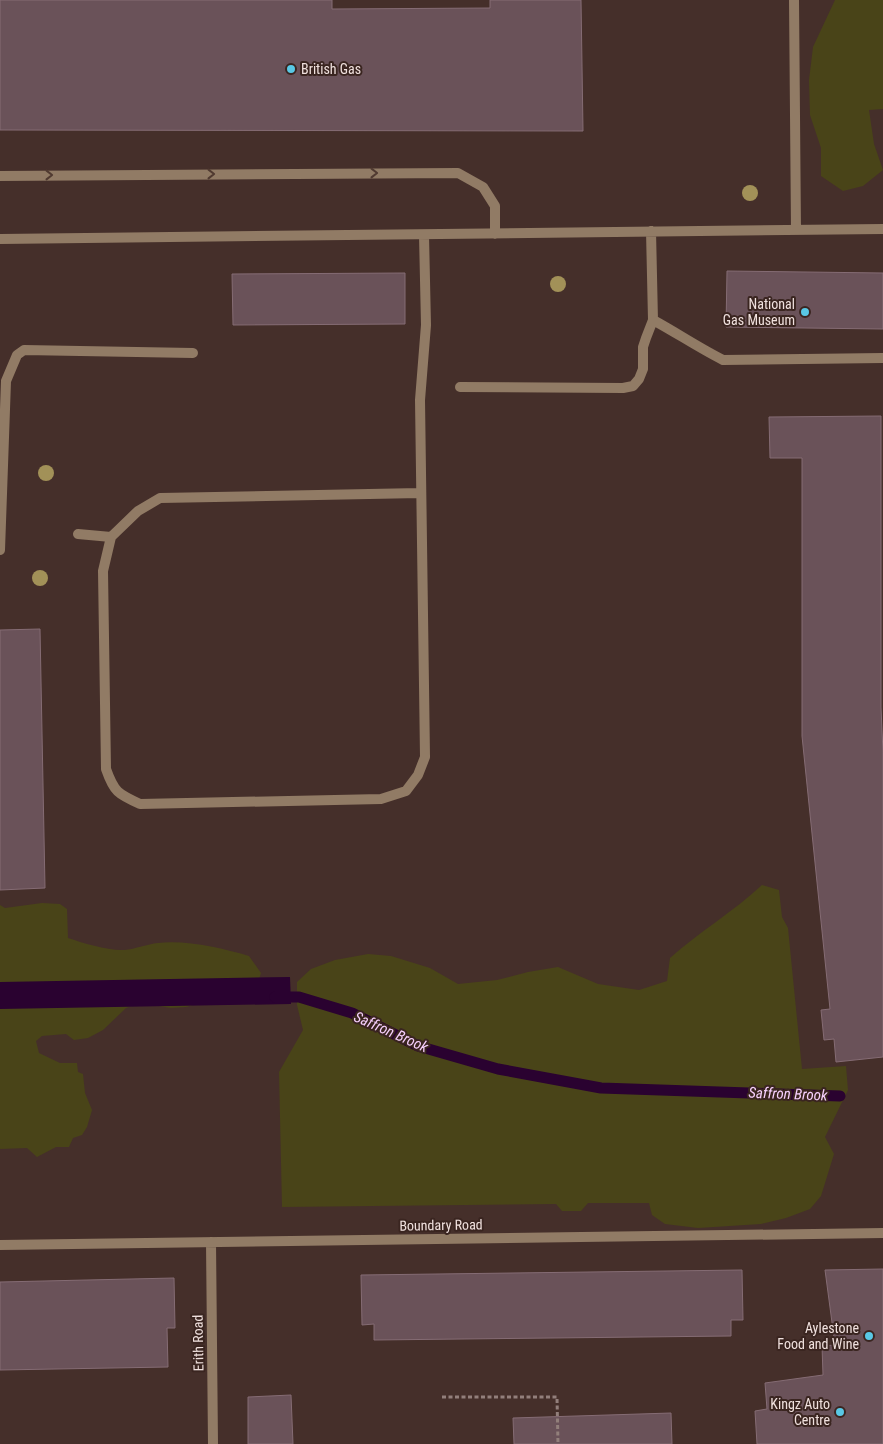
<svg xmlns="http://www.w3.org/2000/svg" width="883" height="1444" viewBox="0 0 883 1444" font-family="'Roboto Condensed',sans-serif">
  <rect width="100%" height="100%" fill="#452f2a"/>
  <path fill="#494418" d="M 835,0 L 883,0 L 883,109 L 869,110 L 874,144 L 883,170 L 863,186 L 843,191 L 821,176 L 821,148 L 810,115 L 809,80 L 813,47 Z
    M 762,885 L 779,890 L 782,917 L 788,928 L 802,1069 L 846,1066 L 848,1090 L 825,1137 L 834,1154 L 821,1196 L 810,1209 L 786,1218 L 761,1224 L 698,1228 L 665,1224 L 652,1215 L 649,1203 L 588,1203 L 581,1211 L 562,1211 L 556,1204 L 282,1207 L 279,1072 L 303,1030 L 297,1005 L 297,982 L 311,969 L 335,960 L 368,954 L 391,956 L 430,968 L 458,984 L 497,980 L 528,972 L 558,967 L 598,984 L 639,990 L 667,981 L 670,958 C 699,932 733,912 762,885 Z
    M 42,903 L 60,904 L 67,909 L 68,938 C 83,943 109,951 124,950 C 136,949 147,944 158,943 C 188,940 221,948 249,956 L 261,973 L 256,988 L 186,1007 L 171,1008 L 140,1003 L 126,1008 L 103,1030 L 88,1038 L 74,1040 L 66,1034 L 42,1036 L 36,1041 L 39,1053 L 60,1063 L 77,1063 L 78,1072 L 83,1074 L 85,1093 L 92,1110 L 87,1127 L 82,1135 L 73,1138 L 69,1147 L 56,1147 L 37,1157 L 27,1148 L 0,1149 L 0,905 L 5,908 Z"/>
  <path fill="#2a0230" d="M 290,977 L 291,1004 L 0,1009 L 0,982 Z"/>
  <g fill="none" stroke-linecap="round" stroke-linejoin="round">
    <path stroke="#2a0230" stroke-width="11" d="M 275,997 L 299,997 L 352,1013 L 418,1046 L 498,1069 L 601,1088 L 840,1096"/>
  </g>
  <path fill="#6a5259" stroke="#856c74" d="M 0,0 L 332,0 L 332,9 L 490,8 L 490,0 L 581,0 L 583,131 L 0,130 Z
    M 727,271 L 883,273 L 883,329 L 726,327 Z
    M 405,273 L 405,324 L 233,325 L 232,274 Z
    M 881,416 L 881,707 L 883,753 L 883,1057 L 836,1062 L 834,1039 L 824,1040 L 821,1010 L 830,1009 L 802,736 L 802,458 L 770,458 L 769,417 Z
    M 40,629 L 45,888 L 0,890 L 0,630 Z
    M 883,1269 L 883,1444 L 757,1444 L 755,1411 L 767,1409 L 765,1383 L 823,1375 L 822,1346 L 835,1345 L 825,1270 Z
    M 742,1270 L 743,1320 L 731,1320 L 731,1336 L 374,1340 L 374,1324 L 362,1325 L 361,1275 Z
    M 174,1278 L 175,1328 L 167,1328 L 168,1367 L 0,1370 L 0,1282 Z
    M 291,1395 L 293,1444 L 248,1444 L 248,1397 Z
    M 671,1413 L 672,1444 L 514,1444 L 513,1418 Z"/>
  <g fill="none" stroke-linecap="round" stroke-linejoin="round">
    <path stroke="#927f7b" stroke-width="3" stroke-dasharray="4 2.5" stroke-linecap="butt" d="M 442,1397 L 557,1397 L 558,1444"/>
    <path stroke="#917b65" stroke-width="10" d="M 794,0 L 796,230
      M 0,176 L 458,173 L 483,187 L 495,206 L 495,234
      M 0,239 L 883,229
      M 653,320 C 677,333 699,348 723,360 L 883,358
      M 460,387 L 623,388 L 633,386 L 639,379 L 643,369 L 643,347 L 646,338 L 653,320 L 651,231
      M 420,493 L 160,498 L 138,511 L 111,537 L 103,571 L 106,769 C 114,792 118,794 140,804 L 381,799 L 406,791 L 418,775 L 425,757 L 420,400 L 426,325 L 424,235
      M 78,534 L 111,537
      M 0,550 L 6,381 L 17,355 L 24,350 L 193,353"/>
    <path stroke="#917b65" stroke-width="10" d="M 211,1242 L 213,1444
      M 0,1245 L 883,1233"/>
  </g>
  <g fill="#a29158">
    <circle cx="750" cy="193" r="8"/>
    <circle cx="558" cy="284" r="8"/>
    <circle cx="46" cy="473" r="8"/>
    <circle cx="40" cy="578" r="8"/>
  </g>
  <defs><path id="oneway-chevron" d="M-2-3.5L2.5 0L-2 3.5" fill="none" stroke-width="1.6" stroke-linecap="round" stroke-linejoin="round" transform="scale(1.25)"/></defs>
  <g stroke="#503a31">
    <use href="#oneway-chevron" transform="translate(374 173)"/>
    <use href="#oneway-chevron" transform="translate(211 174)"/>
    <use href="#oneway-chevron" transform="translate(49 175)"/>
  </g>
  <g fill="#59c8e5" stroke="#3a2520" stroke-width="2">
    <circle cx="291" cy="69" r="5"/>
    <circle cx="805" cy="312" r="5"/>
    <circle cx="869" cy="1336" r="5"/>
    <circle cx="840" cy="1412" r="5"/>
  </g>
  <g text-anchor="middle" stroke-width="4" stroke-linejoin="round" paint-order="stroke">
    <g font-size="14" fill="#f0e1de" stroke="#3a2520" text-anchor="end">
      <text x="301" y="74" text-anchor="start">British Gas</text>
      <text x="795" y="309">National<tspan x="795" dy="16">Gas Museum</tspan></text>
      <text x="859" y="1333">Aylestone<tspan x="859" dy="16">Food and Wine</tspan></text>
      <text x="830" y="1409">Kingz Auto<tspan x="830" dy="16">Centre</tspan></text>
    </g>
    <g font-size="14" fill="#f0e1de" stroke="#3a2520">
      <text transform="translate(441 1225) rotate(-1)" y="5">Boundary Road</text>
      <text transform="translate(198 1343) rotate(-91)" y="5">Erith Road</text>
    </g>
    <g font-size="15" font-style="italic" fill="#f7d0fd" stroke="#3a2520">
      <text transform="translate(391 1032) rotate(24)" y="5">Saffron Brook</text>
      <text transform="translate(788 1094) rotate(2)" y="5">Saffron Brook</text>
    </g>
  </g>
</svg>
